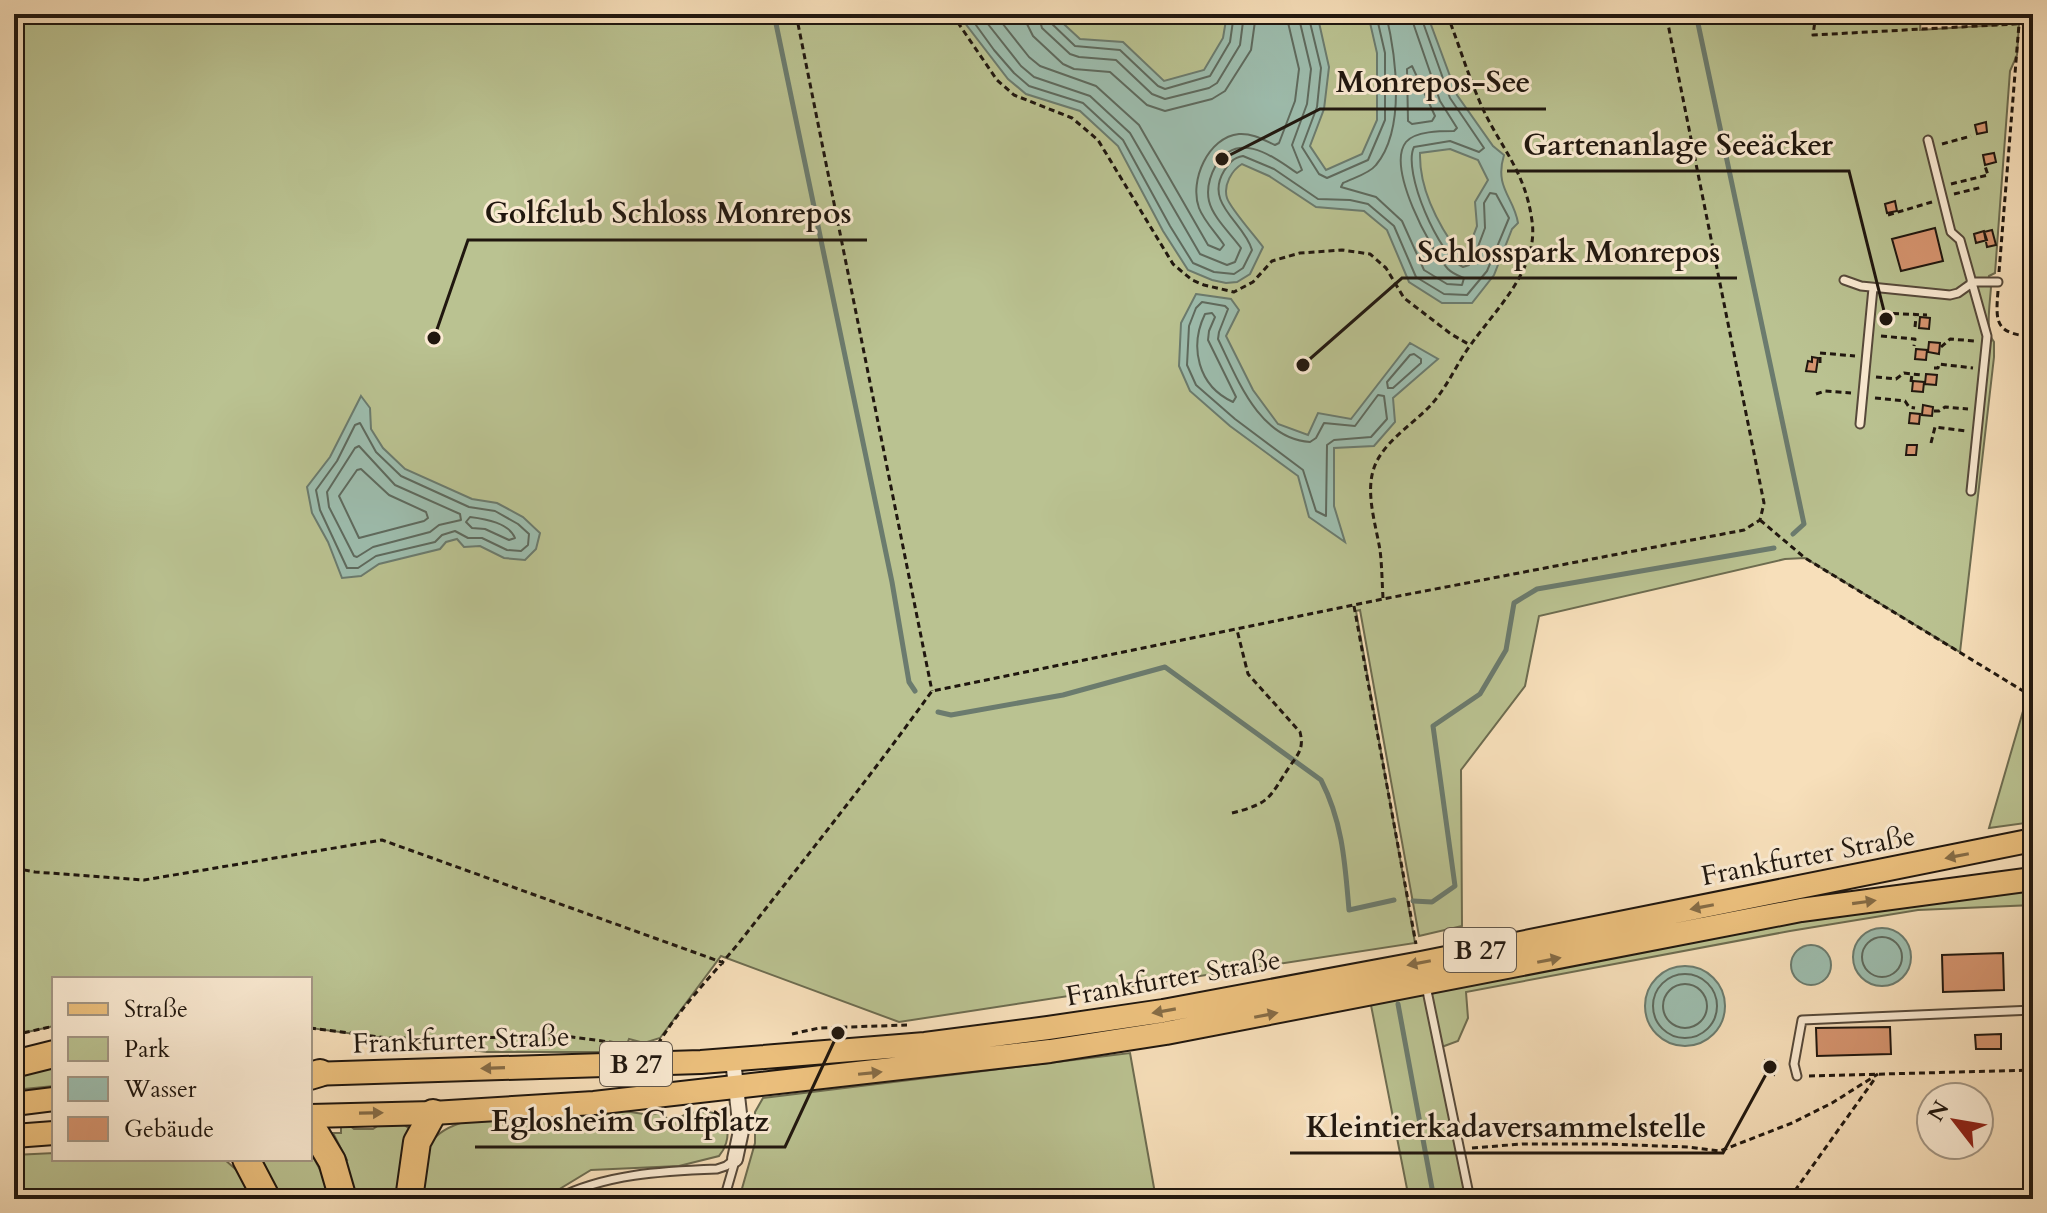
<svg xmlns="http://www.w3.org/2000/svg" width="2047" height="1213" viewBox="0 0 2047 1213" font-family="Cardo,serif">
  <rect width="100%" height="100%" fill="#f7dfba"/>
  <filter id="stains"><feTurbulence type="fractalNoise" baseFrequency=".0025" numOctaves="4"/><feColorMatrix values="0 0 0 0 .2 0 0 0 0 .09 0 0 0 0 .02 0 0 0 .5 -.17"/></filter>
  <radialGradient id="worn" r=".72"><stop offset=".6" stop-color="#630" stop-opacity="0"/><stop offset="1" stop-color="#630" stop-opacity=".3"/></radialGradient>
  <path fill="#bac291" stroke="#6d6c50" stroke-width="2" d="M 14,14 L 1921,14 L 1920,30 L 1998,25 L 2000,21 L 2033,18 L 2033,23 L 2019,24 L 2017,55 L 2010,71 L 1995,273 L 1989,276 L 1988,285 L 1991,287 C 1990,304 1985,332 1994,342 L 1994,357 L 1960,652 L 1805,558 L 1785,559 L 1539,616 L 1525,686 L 1461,770 L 1462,926 L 1419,936 L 1360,610 L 1356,611 L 1415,943 L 899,1022 L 721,956 L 660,1038 L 644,1043 L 629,1039 L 624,1052 L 487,1052 L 310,1028 L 310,979 L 54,979 L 54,1026 L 14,1035 Z
    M 2028,694 L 2033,697 L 2033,822 L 1989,828 Z
    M 2033,879 L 2033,905 L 1918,910 L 1790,931 L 1466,992 L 1468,1018 L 1458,1041 L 1439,1048 L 1470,1199 L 1409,1199 L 1369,995 Z
    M 1130,1053 L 1156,1199 L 1020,1199 L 1024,1192 L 1018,1199 L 739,1199 L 755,1143 L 755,1112 L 763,1098 Z
    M 54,1067 L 54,1086 L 14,1090 L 14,1076 Z
    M 617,1110 L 650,1115 L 661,1112 L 670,1122 C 680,1116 694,1111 707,1112 C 732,1113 732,1141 719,1156 L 679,1166 L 591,1170 L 543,1199 L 419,1199 C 425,1156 420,1134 467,1121 Z
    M 383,1122 L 400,1122 L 410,1129 L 400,1199 L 357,1199 L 345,1161 L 347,1160 L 333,1133 L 341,1133 L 341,1124 L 349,1125 L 354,1129 L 373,1129 Z
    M 310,1151 L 324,1177 L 330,1199 L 278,1199 L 259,1159 L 310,1159 Z
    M 54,1153 L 54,1159 L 224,1159 L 241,1174 L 256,1199 L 14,1199 L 14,1155 Z"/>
  <path fill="#9dbdae" stroke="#6b7b6e" stroke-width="2" fill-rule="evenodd" d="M 958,14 L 1053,14 L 1080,39 L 1123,42 L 1164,81 L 1204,70 L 1223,38 L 1227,14 L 1308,14 L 1318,18 L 1329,67 L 1324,109 L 1310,146 L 1326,170 L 1362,154 L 1377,120 L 1377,53 L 1368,14 L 1427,14 L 1457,95 L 1493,146 L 1504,155 C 1494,188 1514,197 1518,223 L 1512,229 L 1494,275 L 1472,303 L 1442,303 L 1409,282 L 1387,230 L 1364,211 L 1316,207 L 1269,176 L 1242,164 C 1232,170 1223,185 1227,198 C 1230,208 1255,236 1263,247 L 1250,274 L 1237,282 L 1226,283 L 1212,280 L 1188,270 L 1163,231 L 1118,146 L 1080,111 L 1026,94 L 1008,79 ZM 1450,149 L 1478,160 L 1488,180 L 1475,202 L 1477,226 L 1464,260 C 1441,230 1419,192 1420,153 Z
    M 1196,294 L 1231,299 L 1239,310 L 1226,336 L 1253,390 L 1278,424 L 1308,435 L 1318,413 L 1351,419 L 1410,343 L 1438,359 L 1393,398 L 1395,422 L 1374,446 L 1334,448 L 1334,506 L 1345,542 L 1309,517 L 1298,476 L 1230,426 L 1190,391 L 1179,366 L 1181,323 Z
    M 361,396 L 370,408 L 371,429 L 383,448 L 405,469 L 472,499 L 497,503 L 523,517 L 540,533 L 536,549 L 525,560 L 504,558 L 480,546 L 464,547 L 457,539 L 446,542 L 440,549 L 379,564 L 361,576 L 342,578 L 328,542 L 312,513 L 307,487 L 330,457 Z
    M1853 957a29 29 0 1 1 58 0a29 29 0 1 1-58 0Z
    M1791 965a20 20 0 1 1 40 0a20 20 0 1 1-40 0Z
    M1645 1006a40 40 0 1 1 80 0a40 40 0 1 1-80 0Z"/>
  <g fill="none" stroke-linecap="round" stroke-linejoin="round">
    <path stroke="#5e6a5e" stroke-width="2" d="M 968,14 L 994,50 L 1014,73 L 1029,86 L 1083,103 L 1123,140 L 1170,226 L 1193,263 L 1214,272 L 1234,274 L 1243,268 L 1252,250 C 1244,222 1204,204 1224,171 C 1230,162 1233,158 1243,156 L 1274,169 L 1318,199 L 1350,200 L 1368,204 L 1394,226 L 1416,277 L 1444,294 L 1467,295 L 1487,271 L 1509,218 L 1496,194 L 1490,193 L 1484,203 L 1485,228 L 1473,260 L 1469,265 L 1463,267 C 1439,256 1402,171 1414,147 L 1450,141 L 1479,152 L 1484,148 L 1450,98 L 1420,14
      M 980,14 L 1021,66 L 1034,77 L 1090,96 L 1130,133 L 1200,254 L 1227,265 L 1235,262 L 1241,248 C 1232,235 1213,218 1209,201 C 1206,188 1210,176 1216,165 C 1238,130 1272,156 1297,173 L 1302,170 L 1292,145 L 1307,104 L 1311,69 L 1298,14
      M 995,14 L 1029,57 L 1040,66 L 1096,86 L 1139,125 L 1208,245 L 1220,250 L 1224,245 C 1216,233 1204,221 1199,208 C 1189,181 1208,137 1239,134 C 1252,133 1264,140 1275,145 L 1279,143 L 1295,101 L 1299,69 L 1286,14
      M 1026,14 L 1027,24 L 1033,36 L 1063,64 L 1074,69 L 1110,72 L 1147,105 L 1165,111 L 1212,99 L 1225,91 L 1251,50 L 1256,14
      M 1038,14 L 1042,28 L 1070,54 L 1079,57 L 1116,60 L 1152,94 L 1165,99 L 1209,88 L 1217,83 L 1240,45 L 1244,14
      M 1048,14 L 1050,22 L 1075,46 L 1120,50 L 1158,86 L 1165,89 L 1210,76 L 1230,42 L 1234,14
      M 1308,14 L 1321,68 L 1317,107 L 1302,147 L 1319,174 L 1327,178 L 1368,160 L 1385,120 L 1385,53 L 1376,14
      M 1386,14 C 1396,56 1406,129 1376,165 C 1369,174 1353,178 1343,183 L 1341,187 L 1376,197 L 1402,221 L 1424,270 L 1447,284 L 1462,285 L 1464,278 C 1459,276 1453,274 1448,269 C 1430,249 1386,167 1406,142 C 1415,131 1441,131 1454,131 L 1457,128 L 1440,101 L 1410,14
      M 1412,66 L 1435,116 L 1432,121 L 1412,124 L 1408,121 L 1407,69 Z
      M 1202,302 L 1225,306 L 1228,309 L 1219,332 L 1218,339 C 1237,378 1259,439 1310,442 L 1316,438 L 1324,423 L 1355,426 L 1378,395 L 1384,396 L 1387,419 L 1371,437 L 1334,440 L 1327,445 L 1326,516 L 1316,511 L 1303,470 L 1235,419 L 1196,385 L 1187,365 L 1189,326 L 1196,308 Z
      M 1212,313 L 1215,317 L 1209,331 L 1208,340 L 1236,397 L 1233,402 C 1198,386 1189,347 1205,314 Z
      M 1414,354 L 1421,359 L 1421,363 L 1393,388 L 1388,388 L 1387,382 L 1410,355 Z
      M 360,423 L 376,452 L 401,476 L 469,507 L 495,511 L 518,524 L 529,534 L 528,545 L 521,551 L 507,550 L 482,538 L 468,538 L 455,531 L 442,535 L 435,542 L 376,556 L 358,568 L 347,568 L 320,510 L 316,490 L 337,461 L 355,425 Z
      M 359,446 L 395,485 L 460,514 L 461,520 L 439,525 L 430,532 L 373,547 L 357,557 L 354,556 L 329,507 L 327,492 L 355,448 Z
      M 361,469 L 389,495 L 426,512 L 428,518 L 424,521 L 359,538 L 339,496 L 357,470 Z
      M 470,517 C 486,519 509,523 515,538 L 509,540 L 485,529 L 472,528 L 466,522 Z
      M1862 957a20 20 0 1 1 40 0a20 20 0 1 1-40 0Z
      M1653 1006a32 32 0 1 1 64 0a32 32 0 1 1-64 0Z
      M1663 1006a22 22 0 1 1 44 0a22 22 0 1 1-44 0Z"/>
    <path stroke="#6b7b6e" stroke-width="5" d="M 774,14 L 892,582 L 909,682 L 915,691
      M 1696,14 L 1804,524 L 1793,534
      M 938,712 L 951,715 L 1063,695 L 1165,667 L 1321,780 C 1343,823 1345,864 1349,910 L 1394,900
      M 1413,901 L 1432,902 L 1455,886 L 1433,726 L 1480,694 L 1506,650 L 1514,603 L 1537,589 L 1774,548
      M 1398,1004 L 1434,1199"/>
  </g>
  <path fill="#d5946f" stroke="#20170f" stroke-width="2" d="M 1986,122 L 1987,132 L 1977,134 L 1975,125 Z
    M 1994,153 L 1996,162 L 1985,165 L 1983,155 Z
    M 1895,201 L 1897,211 L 1887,213 L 1885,204 Z
    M 1935,228 L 1943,261 L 1901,271 L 1892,239 Z
    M 1992,230 L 1996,245 L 1987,247 L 1984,232 Z
    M 1984,231 L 1987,240 L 1976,243 L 1974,234 Z
    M 1920,317 L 1930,318 L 1929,329 L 1919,328 Z
    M 1929,342 L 1940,343 L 1939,354 L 1928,352 Z
    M 1916,349 L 1927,350 L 1926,360 L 1915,359 Z
    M 1812,357 L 1818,358 L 1816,372 L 1806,371 L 1808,361 L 1812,362 Z
    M 1926,374 L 1937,375 L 1936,385 L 1925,384 Z
    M 1913,381 L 1924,382 L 1923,392 L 1912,391 Z
    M 1923,405 L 1933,407 L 1932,416 L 1922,415 Z
    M 1910,413 L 1920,414 L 1919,424 L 1909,423 Z
    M 1907,445 L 1917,445 L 1916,455 L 1906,455 Z
    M 2003,953 L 2004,990 L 1943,992 L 1942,955 Z
    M 1890,1027 L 1891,1054 L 1817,1056 L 1816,1028 Z
    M 2001,1034 L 2001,1049 L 1976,1049 L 1975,1035 Z
    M 1765,1060 L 1776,1061 L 1774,1075 L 1764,1073 Z"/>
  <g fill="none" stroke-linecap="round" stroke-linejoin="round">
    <defs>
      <path id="lane" d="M 1928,140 L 1951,232 L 1960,240 L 1987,336 L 1971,491
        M 1844,280 L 1861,286 L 1950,295 L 1958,293 L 1972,283
        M 1971,282 L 1998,282
        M 1860,424 L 1873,288
        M 1426,986 L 1470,1199
        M 1797,1076 L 1794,1064 L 1802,1020 L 2033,1010
        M 556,1199 C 605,1174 662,1171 717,1169 L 726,1166 L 735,1159
        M 724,1199 L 735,1161"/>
      <path id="street" d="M 733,1060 L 741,1131 L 735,1159"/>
      <path id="primary" d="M 310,1074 L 701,1062 L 925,1044 L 1048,1028 L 1163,1011 L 1421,963 L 2033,840
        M 14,1104 L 54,1099
        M 310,1116 L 433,1113 L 594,1103 L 1050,1051 L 1166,1033 L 1801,910 L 2033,879
        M 14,1136 L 54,1133"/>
      <path id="highway" d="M 14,1064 L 54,1054
        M 310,1076 L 320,1073
        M 310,1124 L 332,1161 L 343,1199
        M 246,1159 L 267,1199
        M 409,1199 L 417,1142 L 433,1113"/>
    </defs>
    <use href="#lane" stroke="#56493a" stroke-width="11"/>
    <use href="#street" stroke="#56493a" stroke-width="18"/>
    <use href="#primary" stroke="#20170f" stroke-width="26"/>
    <use href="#highway" stroke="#20170f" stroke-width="30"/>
    <path stroke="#20170f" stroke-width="3" stroke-dasharray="6 4" stroke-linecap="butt" d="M 796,14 L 932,691
      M 952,14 L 997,80 L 1014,95 L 1072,118 L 1098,140 L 1173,264 L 1192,280 L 1204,285 L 1234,292 L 1253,282 L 1272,261 L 1300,253 L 1342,250 L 1370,254 L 1386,268 L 1404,298 L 1451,334 L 1470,345
      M 1816,14 L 1813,35 L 2033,23
      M 1942,144 L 1971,136
      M 1951,184 L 1988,175 L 1985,166
      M 1954,194 L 1983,187
      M 1888,215 L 1932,202
      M 1999,272 L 2019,24
      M 1998,291 C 1995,326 1997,333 2033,337
      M 1883,313 L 1927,315
      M 1915,327 L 1916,317
      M 1881,336 L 1915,339 L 1914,346
      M 1941,347 L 1950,339 L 1975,341
      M 1820,363 L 1820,353 L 1855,356
      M 1934,368 L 1938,368 L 1939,364 L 1973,368
      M 1876,377 L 1896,379 L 1904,373 L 1921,375
      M 1911,382 L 1912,374
      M 1816,394 L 1825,391 L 1851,393
      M 1875,398 L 1905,401 L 1909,407 L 1915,408
      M 1934,411 L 1939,411 L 1945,407 L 1968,409
      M 1931,443 L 1935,427 L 1966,431
      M 1760,520 L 1805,558 L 2033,697
      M 1383,598 C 1382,582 1382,566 1380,550 C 1376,526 1366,495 1373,471 C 1380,445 1409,427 1428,408 C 1447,389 1456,364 1472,343 C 1497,308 1539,268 1532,221 C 1525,168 1497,144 1479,100 C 1467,72 1458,42 1447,14
      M 1354,606 L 1416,944
      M 1232,813 C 1272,803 1269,797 1290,766 C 1299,753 1304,748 1300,732 L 1248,674 L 1237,630
      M 14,868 L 35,872 L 144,880 L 382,840 L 724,963
      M 310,1028 L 388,1038 L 572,1037 L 625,1044
      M 792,1034 L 819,1028 L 907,1025
      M 14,1035 L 54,1026
      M 658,1044 C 681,1006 714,974 742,939 C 806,857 871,776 932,691 L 1383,599 L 1744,530 L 1760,520 L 1764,503 L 1666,14
      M 1809,1076 L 2033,1070
      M 704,1111 L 715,1112 L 725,1120
      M 685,1115 L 700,1111
      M 1472,1148 L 1522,1144 L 1607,1144 L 1688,1147 L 1720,1151 L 1792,1123 L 1832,1103 L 1878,1074
      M 1789,1199 L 1876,1077"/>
    <use href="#lane" stroke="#faead2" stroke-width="7"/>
    <use href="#street" stroke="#faead2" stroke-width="14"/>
    <use href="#primary" stroke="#ecc07d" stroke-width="22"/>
    <use href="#highway" stroke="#ecc07d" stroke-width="26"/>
  </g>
  <defs><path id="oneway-solid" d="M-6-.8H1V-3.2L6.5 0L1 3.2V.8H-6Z" transform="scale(2)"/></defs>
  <g fill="#866c46">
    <use href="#oneway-solid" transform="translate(1957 856) rotate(169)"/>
    <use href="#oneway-solid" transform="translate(1864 902) rotate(-8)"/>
    <use href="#oneway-solid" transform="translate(1702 907) rotate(169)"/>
    <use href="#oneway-solid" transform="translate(1549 960) rotate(-11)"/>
    <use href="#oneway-solid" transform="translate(1419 963) rotate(169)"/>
    <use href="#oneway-solid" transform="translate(1164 1011) rotate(170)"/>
    <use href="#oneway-solid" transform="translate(1266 1015) rotate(-11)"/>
    <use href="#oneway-solid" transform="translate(493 1068) rotate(178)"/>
    <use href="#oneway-solid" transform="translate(870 1073) rotate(-6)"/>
    <use href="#oneway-solid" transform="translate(371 1113) rotate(-1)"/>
  </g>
  <g text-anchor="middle" stroke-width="6" stroke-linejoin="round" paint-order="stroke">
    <g fill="#faead2" stroke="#61564a" stroke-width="2">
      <rect x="1444" y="928" width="72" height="44" rx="6"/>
      <rect x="600" y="1042" width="72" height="44" rx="6"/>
    </g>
    <g font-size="26" font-weight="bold" fill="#20170f">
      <text x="1480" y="959">B 27</text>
      <text x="636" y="1073">B 27</text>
    </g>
    <g font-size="28" fill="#20170f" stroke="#faead2">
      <text transform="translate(1808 855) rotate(-11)" y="10">Frankfurter Straße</text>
      <text transform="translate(1173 977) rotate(-10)" y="10">Frankfurter Straße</text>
      <text transform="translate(461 1039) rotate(-2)" y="10">Frankfurter Straße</text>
    </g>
  </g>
  <path fill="none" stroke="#20170f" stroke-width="3" d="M1222 159L1320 109H1546M1886 319L1849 171H1507M434 338L468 240H867M1303 365L1402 278H1737M838 1033L785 1147H475M1770 1067L1723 1153H1290"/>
  <g fill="#20170f" stroke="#faead2" stroke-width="3">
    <circle cx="1222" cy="159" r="8"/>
    <circle cx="1886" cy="319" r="8"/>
    <circle cx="434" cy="338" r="8"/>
    <circle cx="1303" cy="365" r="8"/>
    <circle cx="838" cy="1033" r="8"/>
    <circle cx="1770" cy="1067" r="8"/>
  </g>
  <g font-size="30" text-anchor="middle" font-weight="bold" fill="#20170f" stroke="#faead2" stroke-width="6" stroke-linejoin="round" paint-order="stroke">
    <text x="1433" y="92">Monrepos-See</text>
    <text x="1678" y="155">Gartenanlage Seeäcker</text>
    <text x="668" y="223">Golfclub Schloss Monrepos</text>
    <text x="1569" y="262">Schlosspark Monrepos</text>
    <text x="630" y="1131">Eglosheim Golfplatz</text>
    <text x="1506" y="1137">Kleintierkadaversammelstelle</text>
  </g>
  <rect width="2047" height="1213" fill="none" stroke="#f7dfba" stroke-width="48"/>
  <rect x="16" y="16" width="2015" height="1181" fill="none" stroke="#20170f" stroke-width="4"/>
  <rect x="24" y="24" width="1999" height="1165" fill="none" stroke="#20170f" stroke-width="2"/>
  <rect x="52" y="977" width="260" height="184" fill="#faead2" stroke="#a39684" stroke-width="2"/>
  <rect x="68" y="1003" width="40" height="12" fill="#ecc07d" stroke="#a39684" stroke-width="2"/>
  <text x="124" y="1017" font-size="24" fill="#20170f">Straße</text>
  <rect x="68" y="1037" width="40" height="24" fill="#bac291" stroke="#a39684" stroke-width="2"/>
  <text x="124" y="1057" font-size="24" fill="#20170f">Park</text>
  <rect x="68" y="1077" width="40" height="24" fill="#9dbdae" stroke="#a39684" stroke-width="2"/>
  <text x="124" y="1097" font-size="24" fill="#20170f">Wasser</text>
  <rect x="68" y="1117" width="40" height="24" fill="#d5946f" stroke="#a39684" stroke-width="2"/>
  <text x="124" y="1137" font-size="24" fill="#20170f">Gebäude</text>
  <g transform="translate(1955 1121) rotate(301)"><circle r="38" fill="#faead2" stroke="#a39684" stroke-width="2"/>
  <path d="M0-6L14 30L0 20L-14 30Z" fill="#8f2418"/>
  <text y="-12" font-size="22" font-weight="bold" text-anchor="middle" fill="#20170f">N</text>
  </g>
  <rect width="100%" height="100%" filter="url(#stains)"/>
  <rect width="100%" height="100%" fill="url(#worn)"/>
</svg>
